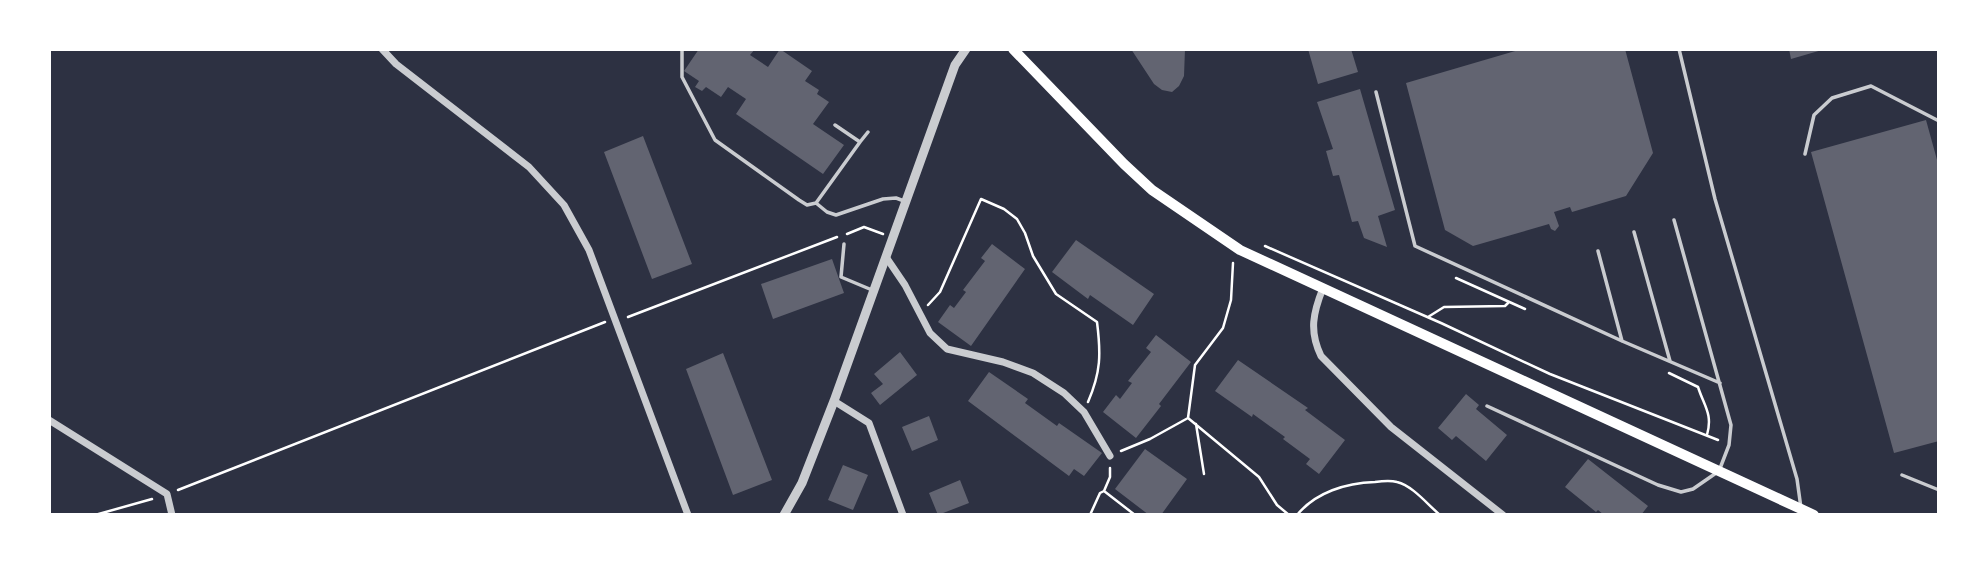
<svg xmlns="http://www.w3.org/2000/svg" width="1988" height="564" viewBox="0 0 1988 564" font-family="Mulish,sans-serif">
  <rect width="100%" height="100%" fill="#2d3142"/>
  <path fill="#626471" d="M 699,49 L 755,49 L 750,55 L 768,67 L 780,49 L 812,71 L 805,81 L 819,90 L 817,94 L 829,102 L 813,124 L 844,145 L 823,174 L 736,114 L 746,99 L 728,87 L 721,97 L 706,87 L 702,91 L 695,87 L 699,81 L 684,71 Z
    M 1131,49 L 1185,49 L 1184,76 L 1179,86 L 1172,92 L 1162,90 L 1154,84 Z
    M 1308,49 L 1351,49 L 1358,72 L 1318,84 Z
    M 1522,49 L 1625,49 L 1653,153 L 1626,196 L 1572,212 L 1570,207 L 1554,212 L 1559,226 L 1555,231 L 1551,229 L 1549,224 L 1473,246 L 1445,230 L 1406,83 Z
    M 1789,49 L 1822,49 L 1822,50 L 1791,59 Z
    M 1360,89 L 1395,210 L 1378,216 L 1387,247 L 1364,238 L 1358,221 L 1352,222 L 1339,175 L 1333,176 L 1326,151 L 1333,149 L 1317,102 Z
    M 1926,120 L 1939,167 L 1939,441 L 1894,453 L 1811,152 Z
    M 643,136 L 692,264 L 652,279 L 604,152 Z
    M 1076,240 L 1154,294 L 1133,325 L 1090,295 L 1088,299 L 1052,272 Z
    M 992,244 L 1025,269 L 971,346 L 938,322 L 950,305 L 954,308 L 966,292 L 963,290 L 985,261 L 981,258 Z
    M 832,259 L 844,293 L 773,319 L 761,284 Z
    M 1156,335 L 1191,362 L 1159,404 L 1161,406 L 1136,438 L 1103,412 L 1116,395 L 1120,399 L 1132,383 L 1128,381 L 1151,352 L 1146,348 Z
    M 900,352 L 917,375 L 880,405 L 871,393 L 883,384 L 874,374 Z
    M 723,353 L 772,480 L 733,495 L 686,369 Z
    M 1238,360 L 1308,408 L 1305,410 L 1345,440 L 1319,474 L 1306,464 L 1310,459 L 1283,439 L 1285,437 L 1253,414 L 1252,417 L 1215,391 Z
    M 989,372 L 1028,399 L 1025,403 L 1057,426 L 1059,423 L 1102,453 L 1084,476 L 1074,469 L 1069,476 L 968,401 Z
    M 1466,394 L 1479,405 L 1476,409 L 1507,435 L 1486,461 L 1456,436 L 1452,440 L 1438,428 Z
    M 929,416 L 938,440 L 912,451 L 902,427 Z
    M 1145,449 L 1187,479 L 1161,515 L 1149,515 L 1115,489 Z
    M 1588,459 L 1648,506 L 1641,515 L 1604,515 L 1598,510 L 1596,512 L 1565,487 Z
    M 843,465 L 868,475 L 853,510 L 828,500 Z
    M 960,480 L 969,503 L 938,515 L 929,493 Z"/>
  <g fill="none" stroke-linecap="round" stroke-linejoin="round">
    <path stroke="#fff" stroke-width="2.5" d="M 847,234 L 864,227 L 883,234
      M 1265,246 L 1441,323 L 1550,374 L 1718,440
      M 1456,278 L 1525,309
      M 928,305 L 940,292 L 981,199 L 1004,209 L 1017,219 L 1025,233 L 1033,256 L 1056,294 L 1097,322 C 1101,354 1101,372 1088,402
      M 628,317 L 837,237
      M 1428,317 L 1444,307 L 1505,306 L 1508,303
      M 1669,373 L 1698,387 C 1704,406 1713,414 1707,435
      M 1188,418 L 1195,365 L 1223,328 L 1231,300 L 1233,263
      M 1196,424 L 1204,474
      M 1121,451 L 1150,439 L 1188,418 L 1259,477 L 1277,505 L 1289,515
      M 178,490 L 605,322
      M 1104,491 L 1110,477 L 1110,468
      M 95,515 L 152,499
      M 1090,515 L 1100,493 L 1104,491 L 1135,515
      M 1297,515 C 1316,492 1346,483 1375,482 C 1382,481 1390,480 1397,482 C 1413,486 1427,504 1440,515"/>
    <path stroke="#caccd0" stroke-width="3.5" d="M 682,49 L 682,77 L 715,140 L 799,200 L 807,205 L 816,203 L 827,212 L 836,215 L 883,199 L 896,198 L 904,201
      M 1679,49 L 1715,199 L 1797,479 L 1801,508
      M 1376,92 L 1415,246 L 1622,341 L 1720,383
      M 860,142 L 868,132
      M 1805,154 L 1814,115 L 1832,98 L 1871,86 L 1939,121
      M 816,203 L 860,142 L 835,125
      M 1634,232 L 1670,361
      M 844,244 L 841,277 L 872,290
      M 1598,251 L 1622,341
      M 1487,406 L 1658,485 L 1681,492 L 1693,489 L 1719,471 L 1729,445 L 1731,425 L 1674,220
      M 1902,475 L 1939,490"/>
    <path stroke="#caccd0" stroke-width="7" d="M 382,49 L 396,64 L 529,167 L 564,205 L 589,250 L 688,515
      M 886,257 L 905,285 L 930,333 L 947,349 L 1003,362 L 1033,373 L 1064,393 L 1084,412 L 1110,456
      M 1323,288 C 1313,313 1309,331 1321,356 L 1391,427 L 1503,515
      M 834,401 L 869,423 L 903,515
      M 49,420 L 167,494 L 172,515"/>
    <path stroke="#caccd0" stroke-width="9" d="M 784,515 L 802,483 L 834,401 L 955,65 L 966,49"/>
    <path stroke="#fff" stroke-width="10" d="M 1013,49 L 1124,164 L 1152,190 L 1240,250 L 1814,515"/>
  </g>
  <rect width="1988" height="564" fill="none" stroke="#ffffff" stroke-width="102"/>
</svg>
